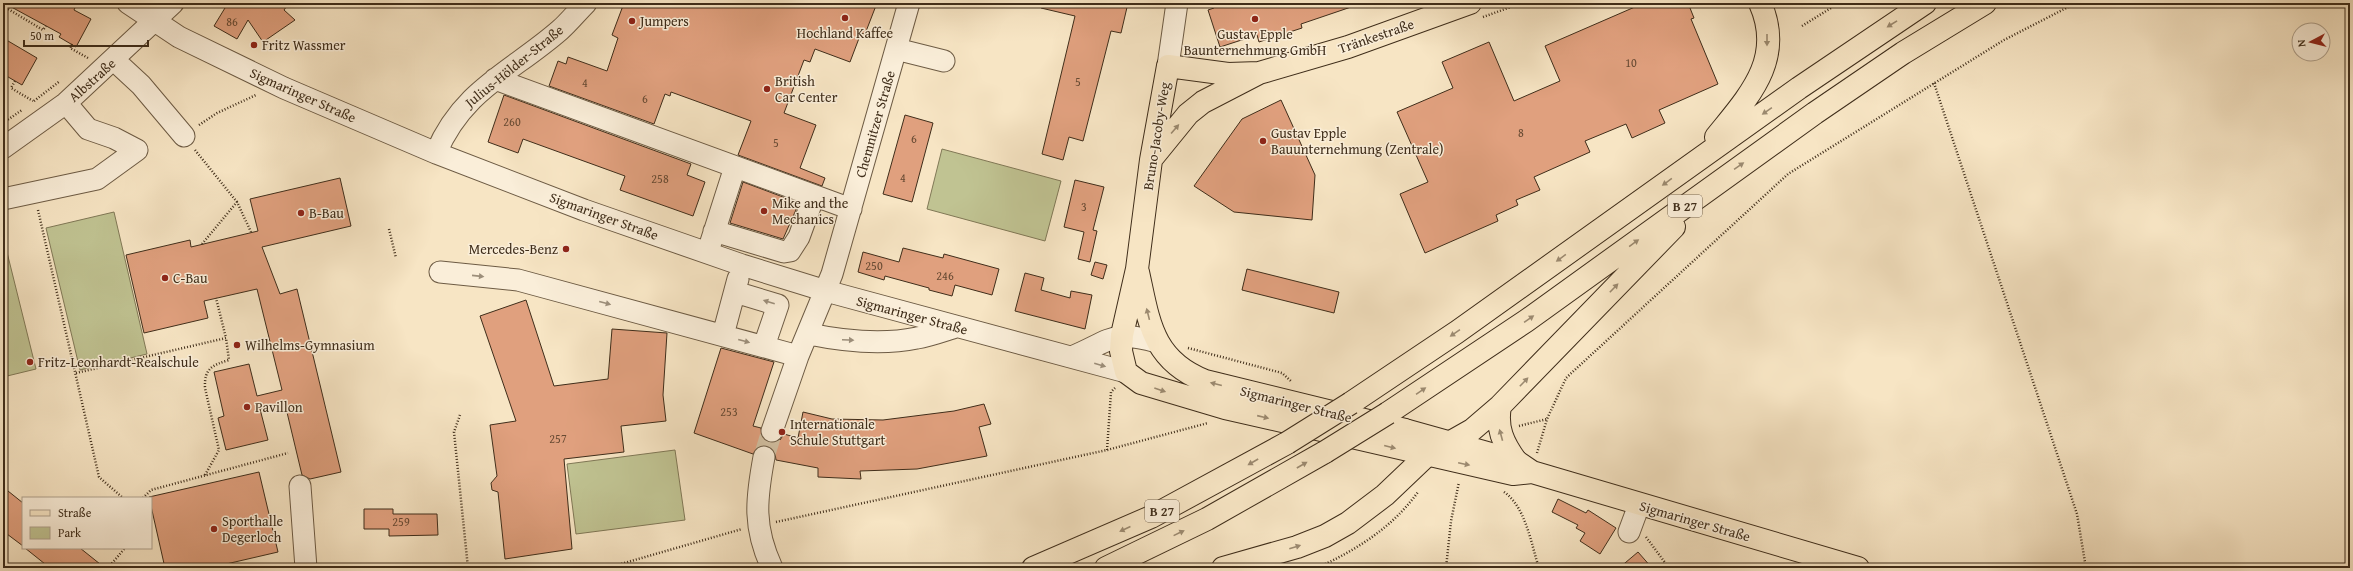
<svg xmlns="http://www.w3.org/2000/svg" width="2353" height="571" viewBox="0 0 2353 571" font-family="'Gentium Book Plus',serif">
  <rect width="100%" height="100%" fill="#f7e5c4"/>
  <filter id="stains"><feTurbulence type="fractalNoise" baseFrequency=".005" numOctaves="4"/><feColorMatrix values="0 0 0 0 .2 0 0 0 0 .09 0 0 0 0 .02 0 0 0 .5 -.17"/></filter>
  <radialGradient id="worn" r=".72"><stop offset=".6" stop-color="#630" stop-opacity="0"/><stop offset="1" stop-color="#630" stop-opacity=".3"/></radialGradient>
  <path fill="#c0c392" stroke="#807856" d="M 942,149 L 1061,181 L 1045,241 L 927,209 Z
    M 114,212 L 147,354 L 80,370 L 46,228 Z
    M 3,236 L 36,369 L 3,377 Z
    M 675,450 L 685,520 L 576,534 L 567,464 Z"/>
  <path fill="#e0a07e" stroke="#3f2d1a" d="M 4,3 L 77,3 L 74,10 L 91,19 L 76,47 L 59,37 L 61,34 Z
    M 228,3 L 289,3 L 284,10 L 295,20 L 263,42 L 248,20 L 237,39 L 214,26 Z
    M 624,3 L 877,3 L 865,34 L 861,33 L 850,62 L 815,49 L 810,62 L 804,60 L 784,113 L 816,125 L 800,168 L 825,178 L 822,186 L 738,155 L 751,121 L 671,92 L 670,96 L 665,94 L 654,124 L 549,86 L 558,61 L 566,64 L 568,57 L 607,71 L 618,38 L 612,35 Z
    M 1042,3 L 1128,3 L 1121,33 L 1111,31 L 1083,141 L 1069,137 L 1063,160 L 1042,154 L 1075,16 L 1041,8 Z
    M 1212,3 L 1357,3 L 1357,5 L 1301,24 L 1302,28 L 1259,42 L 1257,35 L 1220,47 L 1208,10 L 1214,8 Z
    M 1644,3 L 1688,3 L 1694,18 L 1691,19 L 1718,84 L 1659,110 L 1665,123 L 1632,138 L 1626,124 L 1585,141 L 1590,152 L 1534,177 L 1540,190 L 1516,200 L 1518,205 L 1496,215 L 1498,221 L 1425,253 L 1400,194 L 1428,182 L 1397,112 L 1453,88 L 1442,62 L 1489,42 L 1514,101 L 1560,81 L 1545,46 Z
    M 3,38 L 37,58 L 22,85 L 3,74 Z
    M 504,95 L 691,164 L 687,175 L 705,182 L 693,216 L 620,190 L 625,176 L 523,139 L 518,153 L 488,142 Z
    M 1281,100 L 1315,175 L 1312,220 L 1234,212 L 1194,186 L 1242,119 Z
    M 905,115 L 933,123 L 912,202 L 883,194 Z
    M 340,178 L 351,226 L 262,247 L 280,294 L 297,289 L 341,472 L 310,479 L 302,475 L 285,404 L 260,409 L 268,440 L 226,450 L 218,418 L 224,416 L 214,372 L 249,364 L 257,396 L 282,390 L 257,289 L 204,301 L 208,318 L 144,333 L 126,255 L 190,240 L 191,247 L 258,231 L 250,199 Z
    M 1075,180 L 1104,187 L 1093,230 L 1097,231 L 1090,262 L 1078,259 L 1084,232 L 1064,227 Z
    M 743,182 L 799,203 L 783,239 L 730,223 Z
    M 903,248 L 943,258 L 944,254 L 999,269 L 992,295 L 955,285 L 952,296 L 929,290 L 929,288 L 885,276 L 884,280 L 858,272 L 863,252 L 899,262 Z
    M 1095,262 L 1107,265 L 1103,279 L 1091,275 Z
    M 1247,269 L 1339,292 L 1334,313 L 1242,290 Z
    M 1025,273 L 1044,278 L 1041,290 L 1070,298 L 1071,291 L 1092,295 L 1085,329 L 1015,311 Z
    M 526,300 L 554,386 L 608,379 L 612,329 L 667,333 L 663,395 L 666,421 L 621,426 L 624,452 L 564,459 L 572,549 L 505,559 L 498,492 L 492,490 L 491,483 L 497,476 L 490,425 L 516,421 L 480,316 Z
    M 721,348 L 774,362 L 753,426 L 761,428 L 763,439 L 768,442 L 780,440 L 784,434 L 798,438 L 803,412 L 832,419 L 883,420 L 954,411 L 984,404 L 991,424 L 979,427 L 987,456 L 917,469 L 860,471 L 861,479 L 818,477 L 818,468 L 776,460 L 775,453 L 766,445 L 760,446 L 753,454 L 694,433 Z
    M 259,472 L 278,552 L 209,568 L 165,568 L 151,506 L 151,498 L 149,497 Z
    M 3,487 L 23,503 L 23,546 L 3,531 Z
    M 1558,499 L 1586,513 L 1588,510 L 1616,528 L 1600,554 L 1580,541 L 1585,533 L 1576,528 L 1578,525 L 1552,512 Z
    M 364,509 L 393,509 L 393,514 L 437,514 L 438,535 L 389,536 L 389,529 L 364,529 Z
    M 25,548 L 80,548 L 105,568 L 50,568 Z
    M 1638,552 L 1652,568 L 1619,568 Z"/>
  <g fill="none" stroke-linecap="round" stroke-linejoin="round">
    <path stroke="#d2c0a2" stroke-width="21" stroke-dasharray="21 10" stroke-linecap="butt" d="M 764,457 L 772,431"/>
    <defs>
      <path id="minor" d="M 128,3 L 179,37 L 284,88 L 436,153 L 584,210 L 742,265 L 826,291 L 1126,372
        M 896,49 L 944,61
        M 114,60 L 141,85 L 184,136
        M 1168,66 L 1177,3
        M 495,79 L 851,209
        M 3,148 L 66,103 L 173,3
        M 436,153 C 463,89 512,72 560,30 C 569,22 577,12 586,3
        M 3,199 L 97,179 L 137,150 L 114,138 L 88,129 L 66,103
        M 714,231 L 784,252 L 790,251 L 799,237 L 814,196
        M 710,245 L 735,167
        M 440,272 L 518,280 L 798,356
        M 735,292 L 778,305 L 764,346
        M 809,334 C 843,341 883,345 917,338 C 930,336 943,331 956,327
        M 723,335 L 738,279
        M 1074,356 C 1113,339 1113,330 1157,342
        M 772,431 L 798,356 L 832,274 L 909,3
        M 764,457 C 756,500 753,527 772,568
        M 300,486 L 306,568
        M 1629,532 L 1639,505"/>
      <path id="major" d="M 1259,73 L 1228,74 L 1168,66 L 1151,160 L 1137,269 L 1122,335 L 1121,351 L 1126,372 L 1141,383 L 1225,408 L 1513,474 L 1532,472
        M 1153,157 L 1188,114 L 1203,102 L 1259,73 L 1348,47 L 1470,3
        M 1138,272 C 1149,322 1152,360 1205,381 L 1405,430 L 1491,454 L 1516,461 L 1532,472 L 1858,568"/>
      <path id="highway" d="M 1716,137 C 1749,96 1785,59 1760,3
        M 1351,403 L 1457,332 L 1799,88 L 1925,3
        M 1500,406 C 1496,428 1503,443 1516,461
        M 1388,413 L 1526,321 L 1815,113 L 1903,53 L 1985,3
        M 1405,430 C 1417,437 1425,440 1426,456
        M 1033,568 L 1151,517 L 1287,443
        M 1106,568 L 1207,519 L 1325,452
        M 1223,568 L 1297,547 L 1325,536 L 1348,523 L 1385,495 L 1426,456 L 1472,430 L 1500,406 L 1674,227"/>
    </defs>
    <use href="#minor" stroke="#6d5b44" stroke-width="23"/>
    <use href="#major" stroke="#3f2d1a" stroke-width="24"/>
    <use href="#highway" stroke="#3f2d1a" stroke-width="24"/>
    <path stroke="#3f2d1a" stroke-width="2.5" stroke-dasharray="1 2" stroke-linecap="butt" d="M 3,6 L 43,30 L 46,26
      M 1483,17 L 1522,3
      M 1802,26 L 1839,3
      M 72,44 L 70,48 L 88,58
      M 15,81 L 11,88 L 33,101
      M 1934,83 L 2077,514 L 2086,568
      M 34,101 L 60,81
      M 3,123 L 22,110
      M 199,125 L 217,113 L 256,95
      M 195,150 L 237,202
      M 38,210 L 99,477 L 123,498
      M 389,229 L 396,258
      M 202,244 L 237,202 L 251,232
      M 1188,348 L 1282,373 L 1292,382
      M 76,373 L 226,338 L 216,298
      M 460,415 L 454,432 L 468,568
      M 1519,426 L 1547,419
      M 1107,450 L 1111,392 L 1115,388
      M 1537,453 L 1547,419 L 1566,378 L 1788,174 L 2004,40 L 2076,3
      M 205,475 L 219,450 L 205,388 C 204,368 213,365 229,360 L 226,338
      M 1504,492 C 1526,507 1531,544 1539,568
      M 143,498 L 151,490 L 288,453
      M 776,522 L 1107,450 L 1208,423
      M 1646,537 L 1669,568
      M 108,568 L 125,548
      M 607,568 L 742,529
      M 1317,568 C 1356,550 1392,528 1418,492
      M 1446,568 L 1451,521 L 1459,482"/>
    <use href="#minor" stroke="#faeed9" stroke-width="21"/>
    <use href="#major" stroke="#f7e5c4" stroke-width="22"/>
    <use href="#highway" stroke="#f7e5c4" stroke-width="22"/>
    <defs>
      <path id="highway-bridge" d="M 1287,443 L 1351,403
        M 1325,452 L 1388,413"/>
    </defs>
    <use href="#highway-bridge" stroke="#3f2d1a" stroke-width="24" stroke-linecap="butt"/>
    <use href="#highway-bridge" stroke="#f7e5c4" stroke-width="22"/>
  </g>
  <defs><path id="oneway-solid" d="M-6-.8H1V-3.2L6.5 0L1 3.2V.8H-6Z"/></defs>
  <g fill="#9b896f">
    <use href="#oneway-solid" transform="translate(1892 24) rotate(148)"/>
    <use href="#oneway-solid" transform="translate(1767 40) rotate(90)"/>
    <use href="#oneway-solid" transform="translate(1767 111) rotate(145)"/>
    <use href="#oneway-solid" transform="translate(1175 129) rotate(-49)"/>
    <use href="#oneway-solid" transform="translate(1739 166) rotate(-35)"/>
    <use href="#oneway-solid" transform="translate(1667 182) rotate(144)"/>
    <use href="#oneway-solid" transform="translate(1634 243) rotate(-36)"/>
    <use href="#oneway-solid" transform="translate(1561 258) rotate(144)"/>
    <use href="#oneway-solid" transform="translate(1614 288) rotate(-46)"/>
    <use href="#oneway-solid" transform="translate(1148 314) rotate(-104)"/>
    <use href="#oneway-solid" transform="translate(1529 319) rotate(-35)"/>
    <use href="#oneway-solid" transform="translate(1455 333) rotate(146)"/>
    <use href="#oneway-solid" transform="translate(1524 382) rotate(-46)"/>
    <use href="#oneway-solid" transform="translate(1216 384) rotate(-166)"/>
    <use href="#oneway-solid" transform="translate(1160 390) rotate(19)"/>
    <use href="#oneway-solid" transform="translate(1421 391) rotate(-34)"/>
    <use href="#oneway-solid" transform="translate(1263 417) rotate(13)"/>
    <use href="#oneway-solid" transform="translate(1501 435) rotate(-105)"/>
    <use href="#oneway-solid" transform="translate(1390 447) rotate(14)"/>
    <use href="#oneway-solid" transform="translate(1253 462) rotate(150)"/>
    <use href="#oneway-solid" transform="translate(1464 464) rotate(12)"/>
    <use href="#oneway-solid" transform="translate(1302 465) rotate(-30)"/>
    <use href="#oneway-solid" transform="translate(1125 529) rotate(155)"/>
    <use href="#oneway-solid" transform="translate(1179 533) rotate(-26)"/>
    <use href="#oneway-solid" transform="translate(1295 547) rotate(-18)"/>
  </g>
  <g fill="#9c8e7a">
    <use href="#oneway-solid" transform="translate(478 276) rotate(6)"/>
    <use href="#oneway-solid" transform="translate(769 302) rotate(-163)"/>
    <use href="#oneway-solid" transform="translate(605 303) rotate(15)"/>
    <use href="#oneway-solid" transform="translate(848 340) rotate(2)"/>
    <use href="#oneway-solid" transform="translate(744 341) rotate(15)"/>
    <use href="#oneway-solid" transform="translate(1100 365) rotate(16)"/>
  </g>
  <g fill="#8f2418" stroke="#faeed9" stroke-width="1.5">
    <circle cx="845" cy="18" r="4"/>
    <circle cx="1255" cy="19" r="4"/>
    <circle cx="632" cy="21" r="4"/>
    <circle cx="254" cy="45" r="4"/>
    <circle cx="767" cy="89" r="4"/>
    <circle cx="1263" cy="141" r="4"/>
    <circle cx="764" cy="211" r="4"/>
    <circle cx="301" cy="213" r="4"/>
    <circle cx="566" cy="249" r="4"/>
    <circle cx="165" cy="278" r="4"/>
    <circle cx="237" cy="345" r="4"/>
    <circle cx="30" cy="362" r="4"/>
    <circle cx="247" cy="407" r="4"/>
    <circle cx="782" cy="432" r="4"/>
    <circle cx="214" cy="529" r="4"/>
  </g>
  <g text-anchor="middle" stroke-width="3" stroke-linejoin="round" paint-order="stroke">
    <g font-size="12" fill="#674a33">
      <text x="232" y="26">86</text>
      <text x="1631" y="67">10</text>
      <text x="1078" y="86">5</text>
      <text x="585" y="87">4</text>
      <text x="645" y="103">6</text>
      <text x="512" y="126">260</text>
      <text x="1521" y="137">8</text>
      <text x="914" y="143">6</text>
      <text x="776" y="147">5</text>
      <text x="903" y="182">4</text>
      <text x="660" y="183">258</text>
      <text x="1084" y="211">3</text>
      <text x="874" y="270">250</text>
      <text x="945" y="280">246</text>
      <text x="729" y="416">253</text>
      <text x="558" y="443">257</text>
      <text x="401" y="526">259</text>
    </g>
    <g fill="#faeed9" stroke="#776753" stroke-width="1">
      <rect x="1668" y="195" width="34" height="22" rx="3"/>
      <rect x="1145" y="500" width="34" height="22" rx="3"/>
    </g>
    <g font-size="13" font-weight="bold" fill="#3f2d1a">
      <text x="1685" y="211">B 27</text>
      <text x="1162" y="516">B 27</text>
    </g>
    <g font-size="14" fill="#3f2d1a" stroke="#faeed9" text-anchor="start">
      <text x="640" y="26">Jumpers</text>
      <text x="845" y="38" text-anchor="middle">Hochland Kaffee</text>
      <text x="1255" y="39" text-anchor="middle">Gustav Epple<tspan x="1255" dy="16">Baunternehmung GmbH</tspan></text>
      <text x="262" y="50">Fritz Wassmer</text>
      <text x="775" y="86">British<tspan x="775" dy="16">Car Center</tspan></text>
      <text x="1271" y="138">Gustav Epple<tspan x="1271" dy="16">Bauunternehmung (Zentrale)</tspan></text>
      <text x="772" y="208">Mike and the<tspan x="772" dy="16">Mechanics</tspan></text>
      <text x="309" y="218">B-Bau</text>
      <text x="558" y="254" text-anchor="end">Mercedes-Benz</text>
      <text x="173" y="283">C-Bau</text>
      <text x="245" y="350">Wilhelms-Gymnasium</text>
      <text x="38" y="367">Fritz-Leonhardt-Realschule</text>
      <text x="255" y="412">Pavillon</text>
      <text x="790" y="429">Internationale<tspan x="790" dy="16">Schule Stuttgart</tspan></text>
      <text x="222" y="526">Sporthalle<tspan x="222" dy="16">Degerloch</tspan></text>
    </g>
    <g font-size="14" fill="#3f2d1a" stroke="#faeed9">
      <text transform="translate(1376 36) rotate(-19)" y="5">Tränkestraße</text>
      <text transform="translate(514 66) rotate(-39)" y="5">Julius-Hölder-Straße</text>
      <text transform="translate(92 80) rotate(-42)" y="5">Albstraße</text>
      <text transform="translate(303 95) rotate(24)" y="5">Sigmaringer Straße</text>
      <text transform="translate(875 124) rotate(-74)" y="5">Chemnitzer Straße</text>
      <text transform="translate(1156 136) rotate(-81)" y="5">Bruno-Jacoby-Weg</text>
      <text transform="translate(604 216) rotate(20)" y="5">Sigmaringer Straße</text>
      <text transform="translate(912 315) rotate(15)" y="5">Sigmaringer Straße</text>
      <text transform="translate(1296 404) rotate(14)" y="5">Sigmaringer Straße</text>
      <text transform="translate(1695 521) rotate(16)" y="5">Sigmaringer Straße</text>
    </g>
  </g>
  <rect width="2353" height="571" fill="none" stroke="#f7e5c4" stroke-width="16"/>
  <rect x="4" y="4" width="2345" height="563" fill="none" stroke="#3f2d1a" stroke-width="2"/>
  <rect x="8" y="8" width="2337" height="555" fill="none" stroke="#3f2d1a"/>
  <rect x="22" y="497" width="130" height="52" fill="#faeed9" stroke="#afa18d"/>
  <rect x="30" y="510" width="20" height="6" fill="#f7e5c4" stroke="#afa18d"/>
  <text x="58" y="517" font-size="12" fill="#3f2d1a">Straße</text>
  <rect x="30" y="527" width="20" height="12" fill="#c0c392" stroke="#afa18d"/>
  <text x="58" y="537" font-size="12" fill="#3f2d1a">Park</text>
  <g transform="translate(2311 42) rotate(263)"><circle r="19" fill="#faeed9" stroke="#afa18d"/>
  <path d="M0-3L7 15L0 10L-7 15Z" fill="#8f2418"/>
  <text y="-6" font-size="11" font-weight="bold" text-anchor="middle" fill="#3f2d1a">N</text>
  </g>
  <path d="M24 40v6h124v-6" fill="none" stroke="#3f2d1a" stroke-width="2"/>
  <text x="30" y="40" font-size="12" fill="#3f2d1a" stroke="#faeed9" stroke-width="3" paint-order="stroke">50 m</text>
  <rect width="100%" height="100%" filter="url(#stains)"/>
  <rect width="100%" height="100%" fill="url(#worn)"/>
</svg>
